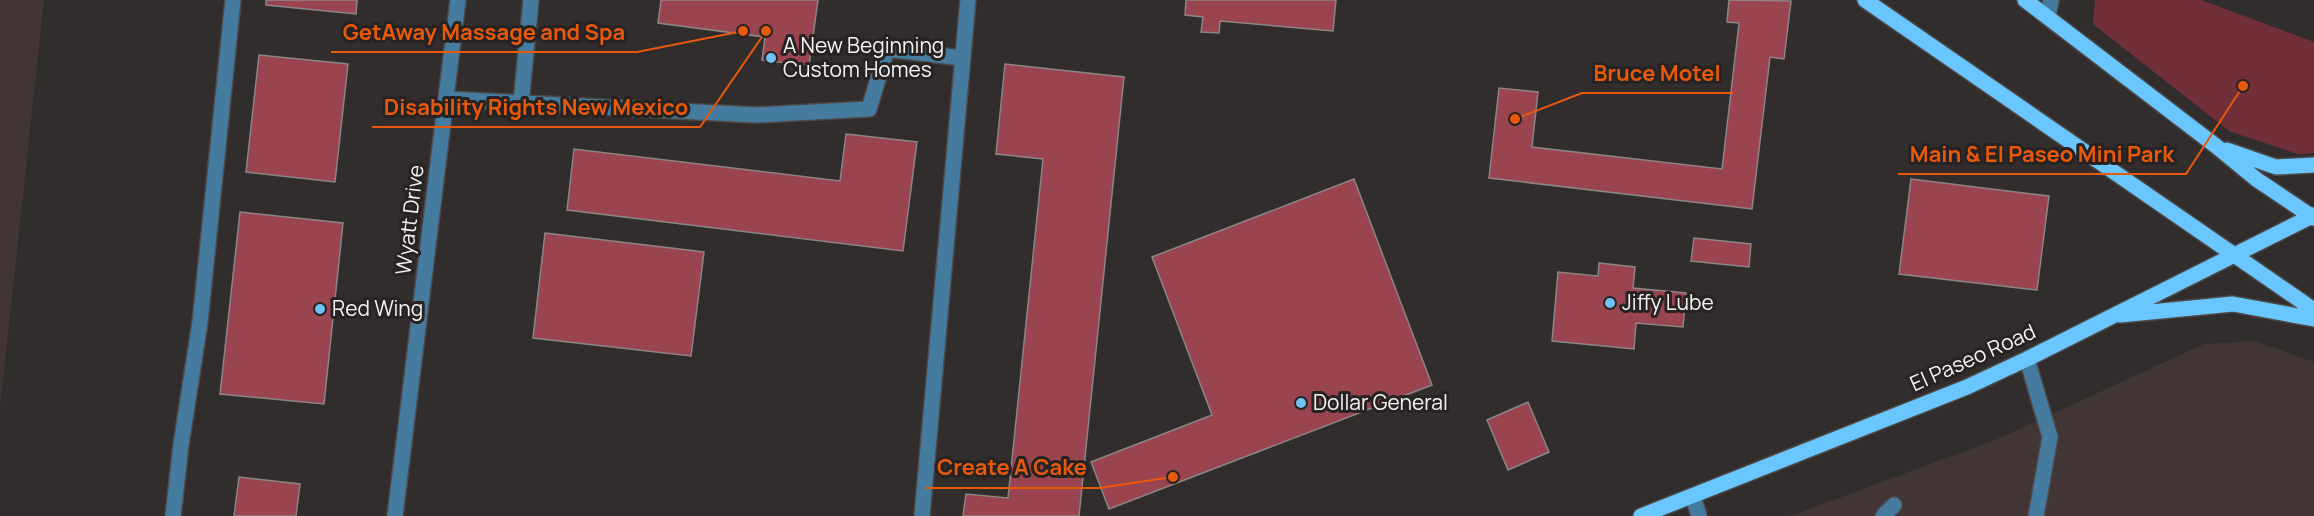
<svg xmlns="http://www.w3.org/2000/svg" width="2314" height="516" viewBox="0 0 2314 516" font-family="Manrope,sans-serif">
  <rect width="100%" height="100%" fill="#322d2d"/>
  <path fill="#413536" d="M 0,0 L 44,0 L 0,408 Z
    M 2255,341 L 2314,362 L 2314,516 L 1791,516 L 2000,438 L 2204,344 Z"/>
  <path fill="#713039" d="M 2095,0 L 2201,0 L 2314,42 L 2314,153 L 2298,154 L 2229,131 L 2093,24 Z"/>
  <path fill="#9a4450" stroke="#8c8586" stroke-width="1.5" d="M 266,0 L 357,0 L 356,14 L 266,5 Z
    M 661,0 L 818,0 L 809,66 L 762,60 L 765,37 L 658,23 Z
    M 1186,0 L 1336,0 L 1333,31 L 1220,21 L 1219,33 L 1201,32 L 1203,17 L 1185,15 Z
    M 1729,0 L 1791,1 L 1784,59 L 1770,57 L 1752,209 L 1489,178 L 1499,88 L 1538,92 L 1532,147 L 1722,169 L 1739,23 L 1727,22 Z
    M 259,55 L 348,64 L 335,182 L 246,172 Z
    M 1005,64 L 1124,77 L 1079,516 L 963,516 L 966,494 L 1008,498 L 1043,159 L 996,154 Z
    M 846,134 L 917,142 L 903,251 L 567,210 L 574,149 L 840,181 Z
    M 1354,179 L 1432,385 L 1109,509 L 1091,462 L 1212,415 L 1152,257 Z
    M 1911,179 L 2049,196 L 2037,290 L 1899,274 Z
    M 240,212 L 343,223 L 324,404 L 220,394 Z
    M 545,233 L 704,252 L 691,356 L 533,338 Z
    M 1694,238 L 1751,244 L 1749,267 L 1691,261 Z
    M 1599,263 L 1635,267 L 1633,288 L 1686,293 L 1683,327 L 1636,323 L 1634,349 L 1552,341 L 1558,272 L 1598,276 Z
    M 1528,402 L 1549,452 L 1508,470 L 1487,420 Z
    M 239,477 L 300,484 L 296,516 L 234,516 Z"/>
  <g fill="none" stroke-linecap="round" stroke-linejoin="round">
    <defs>
      <path id="minor" d="M 2048,16 L 2051,0
        M 446,99 L 756,115 L 869,109 L 887,49 L 962,58
        M 521,103 L 531,0
        M 2027,359 L 2050,437 L 2036,516
        M 1693,496 L 1699,516
        M 173,516 L 181,445 L 200,322 L 233,0
        M 395,516 L 458,0
        M 922,516 L 968,0
        M 1883,516 L 1894,505"/>
      <path id="major" d="M 1865,0 L 2314,310
        M 2025,0 L 2216,146 L 2256,179 L 2314,218
        M 2227,150 L 2276,167 L 2314,165
        M 2120,315 L 2233,304 L 2314,319
        M 1641,516 L 1967,387 L 2027,359 L 2314,215"/>
    </defs>
    <use href="#minor" stroke="#4d4949" stroke-width="18"/>
    <use href="#major" stroke="#4d4949" stroke-width="18"/>
    <use href="#minor" stroke="#457b9e" stroke-width="15"/>
    <use href="#major" stroke="#6ac6fe" stroke-width="15"/>
  </g>
  <g fill="#70c1f4" stroke="#282323" stroke-width="2">
    <circle cx="771" cy="58" r="6"/>
    <circle cx="1610" cy="303" r="6"/>
    <circle cx="320" cy="309" r="6"/>
    <circle cx="1301" cy="403" r="6"/>
  </g>
  <g text-anchor="middle" stroke-width="6" stroke-linejoin="round" paint-order="stroke">
    <g font-size="21" fill="#f6f2f2" stroke="#282323" text-anchor="start">
      <text x="783" y="53">A New Beginning<tspan x="783" dy="24">Custom Homes</tspan></text>
      <text x="1622" y="310">Jiffy Lube</text>
      <text x="332" y="316">Red Wing</text>
      <text x="1313" y="410">Dollar General</text>
    </g>
    <g font-size="21" fill="#f6f2f2" stroke="#282323">
      <text transform="translate(410 220) rotate(-83)" y="7">Wyatt Drive</text>
      <text transform="translate(1973 358) rotate(-24)" y="7">El Paseo Road</text>
    </g>
  </g>
  <path fill="none" stroke="#e8590c" stroke-width="2" d="M743 31L637 52H331M1515 119L1582 93H1733M766 31L700 127H372M2243 86L2186 174H1898M1173 477L1099 488H925"/>
  <g fill="#e8590c" stroke="#282323" stroke-width="2">
    <circle cx="743" cy="31" r="6"/>
    <circle cx="1515" cy="119" r="6"/>
    <circle cx="766" cy="31" r="6"/>
    <circle cx="2243" cy="86" r="6"/>
    <circle cx="1173" cy="477" r="6"/>
  </g>
  <g font-size="22" text-anchor="middle" font-weight="bold" fill="#e8590c" stroke="#282323" stroke-width="6" stroke-linejoin="round" paint-order="stroke">
    <text x="484" y="40">GetAway Massage and Spa</text>
    <text x="1657" y="81">Bruce Motel</text>
    <text x="536" y="115">Disability Rights New Mexico</text>
    <text x="2042" y="162">Main &amp; El Paseo Mini Park</text>
    <text x="1012" y="475">Create A Cake</text>
  </g>
</svg>
